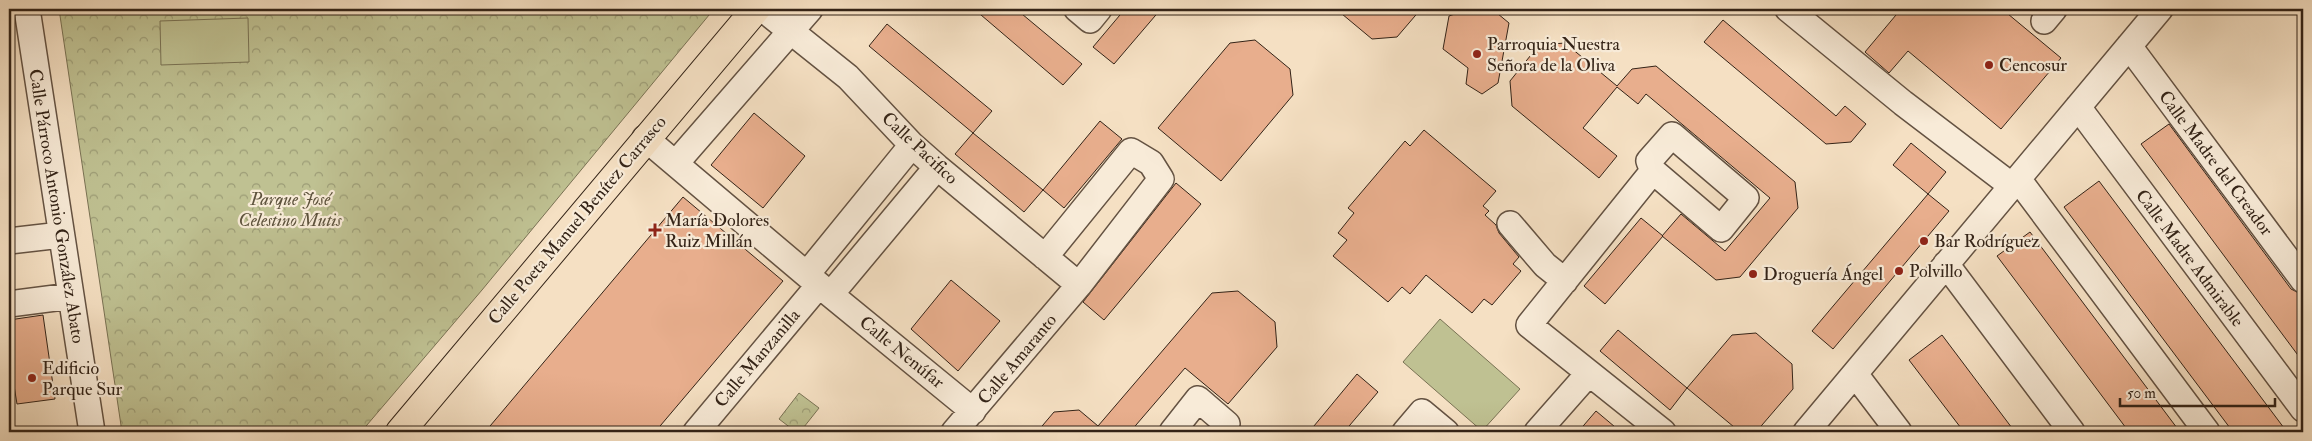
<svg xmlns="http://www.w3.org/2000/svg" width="2312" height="441" viewBox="0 0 2312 441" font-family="'IM FELL Double Pica',serif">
  <defs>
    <pattern id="park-crowns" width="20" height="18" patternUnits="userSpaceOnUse" patternTransform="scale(1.25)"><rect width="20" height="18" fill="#bfc192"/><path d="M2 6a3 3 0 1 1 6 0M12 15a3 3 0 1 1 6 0" fill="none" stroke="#9c9c76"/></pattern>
  </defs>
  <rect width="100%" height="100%" fill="#f5e0c3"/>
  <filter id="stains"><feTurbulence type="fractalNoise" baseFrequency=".004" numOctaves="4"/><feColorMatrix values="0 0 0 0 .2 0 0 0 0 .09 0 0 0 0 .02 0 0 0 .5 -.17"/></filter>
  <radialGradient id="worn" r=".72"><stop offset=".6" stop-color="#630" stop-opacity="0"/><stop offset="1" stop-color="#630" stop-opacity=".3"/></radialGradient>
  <path fill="url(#park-crowns)" stroke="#797254" d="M 59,9 L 714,9 L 482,290 L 361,432 L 122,432 Z
    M 799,393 L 819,408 L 800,432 L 796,432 L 779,419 Z"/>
  <path fill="#bfc192" stroke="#797254" d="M 248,18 L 249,62 L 161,65 L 160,21 Z
    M 1440,319 L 1520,389 L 1482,431 L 1403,362 Z"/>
  <path fill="#e8ae8d" stroke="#332317" d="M 974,9 L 1016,9 L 1082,64 L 1063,85 Z
    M 1125,9 L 1161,9 L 1114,64 L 1093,47 Z
    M 1336,9 L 1421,9 L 1397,37 L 1372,39 Z
    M 1469,9 L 1492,9 L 1509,23 L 1498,83 L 1482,94 L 1466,84 L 1468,68 L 1443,49 L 1449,16 Z
    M 1901,9 L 2002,9 L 2061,58 L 2001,129 L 1908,51 L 1889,73 L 1865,52 Z
    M 1723,20 L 1836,116 L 1845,106 L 1866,124 L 1851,142 L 1826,144 L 1704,42 Z
    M 887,24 L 992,111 L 973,133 L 869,46 Z
    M 1255,40 L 1290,69 L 1293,95 L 1221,181 L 1158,128 L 1230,43 Z
    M 1565,43 L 1617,86 L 1632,69 L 1656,66 L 1795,182 L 1798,208 L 1740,277 L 1716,280 L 1662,236 L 1681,214 L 1725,251 L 1770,198 L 1646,94 L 1638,104 L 1617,87 L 1583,128 L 1617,156 L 1599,178 L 1512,106 L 1510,81 L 1539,45 Z
    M 754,113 L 805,156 L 763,208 L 711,165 Z
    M 1100,121 L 1122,139 L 1064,208 L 1043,190 Z
    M 2169,124 L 2291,289 L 2303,295 L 2303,362 L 2141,144 Z
    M 1424,130 L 1496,191 L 1483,206 L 1489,211 L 1485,215 L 1496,225 L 1499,233 L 1519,257 L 1513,264 L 1521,271 L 1492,305 L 1484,299 L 1472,313 L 1426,275 L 1410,294 L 1402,287 L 1388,302 L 1333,256 L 1347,240 L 1338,233 L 1354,213 L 1348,208 L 1405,141 L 1410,146 Z
    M 973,133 L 1043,190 L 1024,212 L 955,154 Z
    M 1911,143 L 1946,172 L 1928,194 L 1893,165 Z
    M 2099,181 L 2287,432 L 2233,432 L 2064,207 Z
    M 1176,183 L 1201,204 L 1104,320 L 1083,302 Z
    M 1928,194 L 1949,211 L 1833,349 L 1812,331 Z
    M 683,197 L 783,281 L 655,432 L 485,432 Z
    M 1641,218 L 1663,236 L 1605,304 L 1584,286 Z
    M 2030,232 L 2180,432 L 2129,432 L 1997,256 Z
    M 951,280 L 1000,321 L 958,371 L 911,329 Z
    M 1238,291 L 1275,322 L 1277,347 L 1228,404 L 1185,368 L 1130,432 L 1037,432 L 1054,412 L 1079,410 L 1098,426 L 1212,293 Z
    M 43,315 L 55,399 L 17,404 L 9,355 L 9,320 Z
    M 1618,330 L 1687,388 L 1670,410 L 1600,351 Z
    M 1756,333 L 1792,364 L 1793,389 L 1756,432 L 1740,432 L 1687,388 L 1732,335 Z
    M 1942,335 L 2015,432 L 1964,432 L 1909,360 Z
    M 1357,374 L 1378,392 L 1344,432 L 1309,432 Z
    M 1596,411 L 1621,432 L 1578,432 Z"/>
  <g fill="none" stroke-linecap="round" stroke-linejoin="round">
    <defs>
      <path id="minor" d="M 27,9 L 92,432
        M 763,9 L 848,77 L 912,145 L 937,167 L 1079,285
        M 1077,9 L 1090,20 L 1099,9
        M 1788,9 L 1903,103 L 2012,186
        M 2044,21 L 2054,9
        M 2129,46 L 2303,280
        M 2078,107 L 2303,409
        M 1672,135 L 1746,198 L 1721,229 L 1653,171 L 1649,161 Z
        M 645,138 L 819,285 L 973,411
        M 676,163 L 810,9
        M 1653,171 L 1529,325 L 1663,432
        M 2018,179 L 2207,432
        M 1510,224 L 1545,265 L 1565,281
        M 9,241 L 61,235
        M 1946,264 L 2072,432
        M 807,274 L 912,145
        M 831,294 L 937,167
        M 9,304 L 71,296
        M 1855,374 L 1899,432
        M 696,432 L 819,285
        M 954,432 L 1079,285 L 1161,179 L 1151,163 L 1131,151 L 1045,257
        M 1172,432 L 1198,399 L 1227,424 L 1221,432
        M 1405,432 L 1422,412 L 1446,432
        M 1537,432 L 1589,373
        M 1806,432 L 2160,9"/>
      <path id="major" d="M 400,432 L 756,9"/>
    </defs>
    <use href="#minor" stroke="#645242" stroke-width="28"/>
    <use href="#major" stroke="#332317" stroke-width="30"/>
    <use href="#minor" stroke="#f8ebd8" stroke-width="25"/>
    <use href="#major" stroke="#f5e0c3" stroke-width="28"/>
  </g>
  <g fill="#8f2418" stroke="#f8ebd8" stroke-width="2">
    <circle cx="1477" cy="54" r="5"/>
    <circle cx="1989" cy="65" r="5"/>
    <path d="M652.5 222.5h5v5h5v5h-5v5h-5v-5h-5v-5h5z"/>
    <circle cx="1924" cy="241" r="5"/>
    <circle cx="1899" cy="271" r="5"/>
    <circle cx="1753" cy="274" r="5"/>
    <circle cx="32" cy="378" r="5"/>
  </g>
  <g text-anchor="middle" stroke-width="4.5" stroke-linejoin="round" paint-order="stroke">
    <g font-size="18" fill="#332317" stroke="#f8ebd8" text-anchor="start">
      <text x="1487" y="50">Parroquia Nuestra<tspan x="1487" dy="21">Señora de la Oliva</tspan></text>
      <text x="1999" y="71">Cencosur</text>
      <text x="665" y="226">María Dolores<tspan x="665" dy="21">Ruiz Millán</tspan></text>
      <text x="1934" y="247">Bar Rodríguez</text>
      <text x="1909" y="277">Polvillo</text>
      <text x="1763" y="280">Droguería Ángel</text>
      <text x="42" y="374">Edificio<tspan x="42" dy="21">Parque Sur</tspan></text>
    </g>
    <g font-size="18" fill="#332317" stroke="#f8ebd8">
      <text transform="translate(920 148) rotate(43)" y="6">Calle Pacifico</text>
      <text transform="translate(2216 163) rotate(53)" y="6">Calle Madre del Creador</text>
      <text transform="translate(57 206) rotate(81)" y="6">Calle Párroco Antonio González Abato</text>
      <text transform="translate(577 220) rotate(-50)" y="6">Calle Poeta Manuel Benítez Carrasco</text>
      <text transform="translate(2190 258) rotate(53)" y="6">Calle Madre Admirable</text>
      <text transform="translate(902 352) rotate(39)" y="6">Calle Nenúfar</text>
      <text transform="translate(757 358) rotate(-50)" y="6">Calle Manzanilla</text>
      <text transform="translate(1017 359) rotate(-50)" y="6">Calle Amaranto</text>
    </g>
    <g font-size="18" font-style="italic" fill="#5d523c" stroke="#f8ebd8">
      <text x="290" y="205">Parque José<tspan x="290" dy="21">Celestino Mutis</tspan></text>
    </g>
  </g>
  <rect width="2312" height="441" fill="none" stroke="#f5e0c3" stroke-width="30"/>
  <rect x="10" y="10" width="2292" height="421" fill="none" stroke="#332317" stroke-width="2.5"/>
  <rect x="15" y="15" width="2282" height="411" fill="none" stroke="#332317"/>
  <path d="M2120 398v8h155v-8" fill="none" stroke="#332317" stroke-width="2.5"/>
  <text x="2127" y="398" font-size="15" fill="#332317" stroke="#f8ebd8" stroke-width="4" paint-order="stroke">50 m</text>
  <rect width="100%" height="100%" filter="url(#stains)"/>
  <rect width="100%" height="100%" fill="url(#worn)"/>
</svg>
